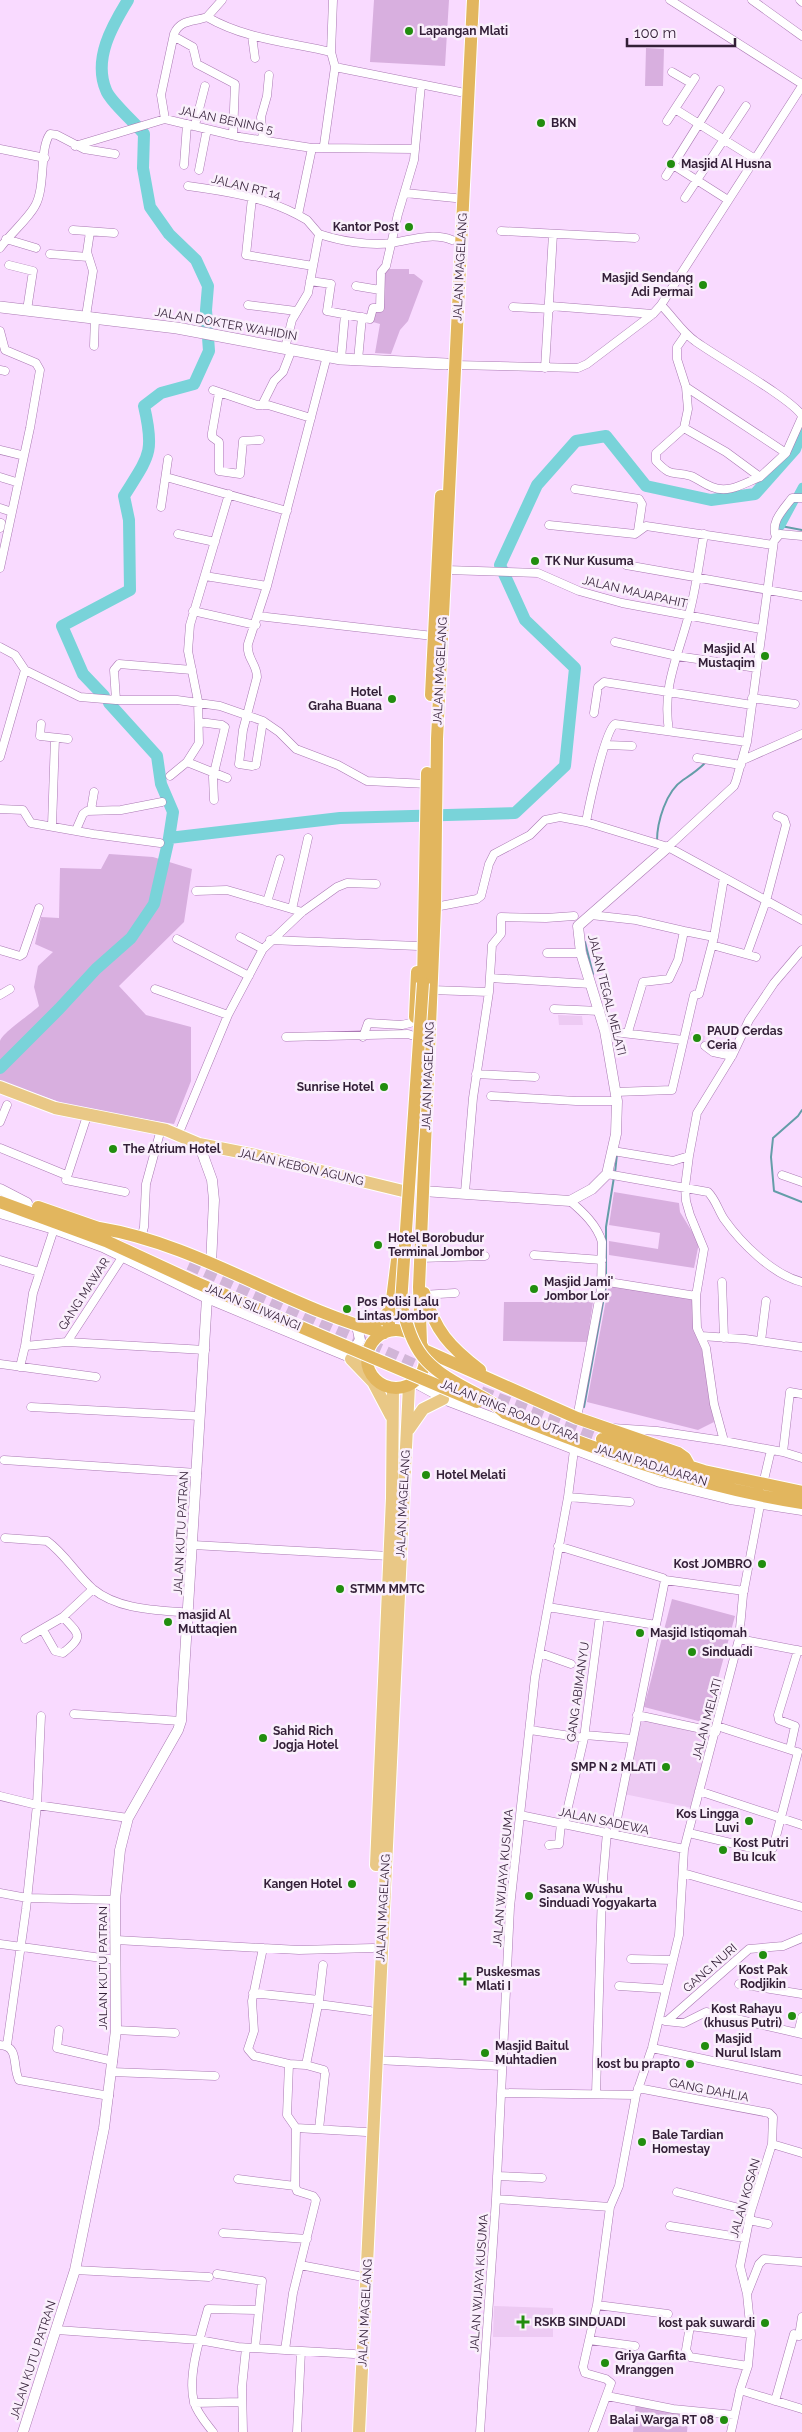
<svg xmlns="http://www.w3.org/2000/svg" width="802" height="2432" viewBox="0 0 802 2432" font-family="Raleway,sans-serif">
  <rect width="100%" height="100%" fill="#f9daff"/>
  <path fill="#edcaf3" d="M 558,1015 L 582,1016 L 583,1025 L 559,1025 Z
    M 691,1032 L 705,1036 L 704,1043 L 689,1039 Z
    M 642,1719 L 712,1735 L 692,1808 L 624,1794 Z
    M 494,2306 L 553,2308 L 553,2337 L 493,2337 Z"/>
  <path fill="#d8afdf" d="M 374,0 L 449,0 L 445,66 L 370,62 Z
    M 646,48 L 664,49 L 663,86 L 645,86 Z
    M 386,269 L 409,269 L 409,274 L 414,274 L 423,281 L 408,321 L 400,330 L 391,354 L 375,353 L 380,324 L 373,322 L 375,310 L 382,311 L 383,271 Z
    M 109,854 L 153,857 L 192,869 L 184,922 L 119,986 L 146,1015 L 191,1027 L 191,1081 L 174,1124 L 76,1108 L 0,1081 C 0,1069 0,1052 0,1041 C 2,1033 31,1014 39,1006 L 34,987 L 38,966 L 53,952 L 35,944 L 41,917 L 59,918 L 60,868 L 101,869 Z
    M 614,1192 L 679,1203 L 680,1212 L 699,1243 L 694,1268 L 609,1255 L 609,1241 L 658,1249 L 660,1233 L 609,1225 Z
    M 609,1284 L 693,1298 L 714,1422 L 698,1430 L 587,1402 Z
    M 504,1302 L 593,1302 L 587,1342 L 503,1341 Z
    M 672,1599 L 735,1616 L 706,1723 L 644,1707 Z
    M 636,2401 L 689,2411 L 687,2432 L 633,2432 Z"/>
  <g fill="none" stroke-linecap="round" stroke-linejoin="round">
    <path stroke="#649da8" stroke-width="2" d="M 781,526 L 802,530
      M 657,841 C 657,822 666,791 683,780 C 692,774 697,771 705,763
      M 585,942 L 593,974
      M 802,1110 L 798,1116 L 773,1138 L 771,1157 L 774,1191 L 802,1202
      M 615,1173 L 617,1154
      M 606,1276 L 606,1227 L 614,1177
      M 584,1407 L 606,1286"/>
    <path stroke="#79d3d9" stroke-width="8" d="M 781,526 L 802,487"/>
    <path stroke="#79d3d9" stroke-width="12" d="M 104,696 L 83,674 L 62,626 L 130,590 L 129,520 L 124,496 C 149,456 155,453 144,406 L 161,393 L 194,384 L 209,351 L 206,310 L 208,286 L 196,260 L 169,234 L 150,207 L 143,168 L 144,134 C 136,124 109,100 106,90 C 93,59 112,26 128,0
      M 109,703 L 157,756 L 161,784 L 173,812 L 169,838
      M 0,1068 L 59,1009 L 96,969 L 131,938 L 154,904 L 169,838 L 340,818 L 515,813 L 565,766 L 575,668 L 525,620 L 500,565 L 537,485 L 576,441 L 606,436 L 646,486 L 711,500 L 755,494 L 795,449 L 802,431"/>
    <path stroke="#d1b5d7" stroke-width="12" stroke-dasharray="12 6" stroke-linecap="butt" d="M 189,1264 L 446,1379
      M 481,1392 L 602,1439"/>
    <defs>
      <path id="minor" d="M 222,0 L 207,17 C 245,39 288,42 331,52
        M 333,0 L 331,52 L 335,67 L 460,92
        M 670,0 L 802,84
        M 752,0 L 802,36
        M 800,0 L 802,2
        M 207,17 C 194,22 180,19 174,34 L 175,37 L 193,47 L 197,64 L 235,84 L 233,135
        M 252,36 L 255,58
        M 672,72 L 691,83
        M 720,90 L 673,165 L 728,200
        M 675,109 L 755,159
        M 165,119 L 161,95 L 174,34
        M 667,121 L 695,78
        M 195,125 L 205,86
        M 263,140 L 261,117 L 267,96 L 269,75
        M 75,146 L 165,119 L 240,137 L 312,148
        M 322,148 L 414,149
        M 0,149 L 45,158
        M 184,165 L 187,124
        M 199,170 L 207,129
        M 666,176 L 673,165
        M 188,186 C 225,191 264,197 298,215
        M 405,193 L 455,198
        M 252,198 L 246,255 L 313,266
        M 685,198 L 746,106
        M 73,230 L 114,233
        M 501,231 L 635,238
        M 319,234 L 307,220 L 298,215 L 312,148 L 322,148 L 324,145 L 335,67
        M 319,234 C 340,241 369,246 391,243 C 412,240 432,232 452,240
        M 6,239 L 36,248
        M 0,248 C 10,234 28,219 35,206 C 46,187 39,149 50,134 L 57,135 L 84,149 L 115,154
        M 50,254 L 88,257
        M 9,265 L 33,271 L 27,310
        M 310,281 L 331,284 L 327,311 L 370,319 L 373,308 L 380,308 L 381,272 L 386,266 L 398,214 L 414,160 L 421,85
        M 356,286 L 380,290
        M 248,305 L 296,311
        M 661,305 C 673,317 682,332 695,341 C 715,356 794,400 802,416
        M 550,306 L 653,314
        M 513,307 L 550,309
        M 86,316 L 93,271 L 87,252 L 90,232
        M 0,331 L 5,350 L 36,363 L 40,370 L 30,428 L 0,568
        M 686,334 L 677,347 L 677,359 L 686,387 L 786,453 L 802,417
        M 94,346 L 95,317
        M 285,348 L 292,320 L 308,293 L 319,234
        M 341,359 L 345,314
        M 358,360 L 362,317
        M 455,365 L 578,368 L 587,364 L 653,314 L 661,305 L 802,86
        M 545,368 L 553,234
        M 0,370 L 5,371
        M 686,387 L 688,409 L 684,428 L 726,452 L 760,477 L 786,453
        M 213,390 L 257,405 L 268,405 L 311,418
        M 219,393 L 212,433 L 212,437 L 219,442 L 219,471 L 240,474 L 243,441 L 260,440
        M 262,405 L 274,381 L 283,372 L 292,349
        M 684,428 L 656,453 L 656,461 C 673,479 672,470 691,476 C 698,479 704,484 712,487 C 729,494 744,483 760,477
        M 0,450 L 21,455
        M 0,477 L 16,482
        M 166,477 L 287,511
        M 575,489 L 639,499 L 642,504 L 638,531
        M 161,507 L 168,459
        M 0,508 L 9,511
        M 549,525 L 635,534 L 646,526 L 773,545
        M 0,528 L 1,523
        M 178,534 L 215,542
        M 776,537 C 770,522 783,510 792,498 L 802,498
        M 626,565 L 802,596
        M 446,570 L 538,573 L 579,591 L 622,603 L 761,629
        M 205,576 L 267,586
        M 193,611 L 256,625
        M 258,616 L 433,636
        M 615,642 L 677,656 L 757,668
        M 0,647 L 15,655 L 25,670 L 80,697 L 116,700 L 177,700 L 220,706 L 263,721 L 279,732 L 296,749 L 338,765 L 367,781 L 427,784
        M 752,698 L 795,704
        M 116,700 L 114,670 L 119,664 L 192,670
        M 594,713 L 598,687 L 604,682 L 752,705
        M 263,721 L 256,765 L 252,766 L 239,764 L 243,730 L 257,677 C 257,664 246,658 248,644 L 267,586 L 327,356
        M 200,722 L 222,725 L 225,727 L 213,777 L 214,800
        M 41,724 L 40,736 L 68,739
        M 669,731 C 662,687 677,659 688,618 C 696,591 699,562 704,534
        M 607,745 L 632,746
        M 0,757 L 25,670
        M 697,758 L 741,765
        M 743,760 L 802,734
        M 187,762 L 227,778
        M 170,776 L 187,762 L 199,743 L 198,701 L 188,651 L 190,625 L 229,494
        M 0,809 L 23,810 L 31,823 L 93,834 L 160,843
        M 91,810 L 94,792
        M 586,822 C 589,806 605,730 615,724 L 747,742
        M 52,826 L 55,738
        M 76,830 L 83,814 L 87,811 L 121,810 L 162,802
        M 668,847 L 734,786 L 736,781 L 747,742 L 774,541 L 780,534 L 802,536
        M 196,891 L 227,890 L 302,912
        M 267,902 L 280,859
        M 435,907 L 477,899 L 481,896 L 489,864 L 494,854 L 530,835 L 545,820 L 560,817 L 586,822 L 668,847 L 802,920
        M 292,909 L 308,838
        M 591,915 L 636,920 L 684,931
        M 240,937 L 263,949
        M 177,939 L 249,976
        M 270,940 L 418,946
        M 712,945 L 756,957
        M 0,950 L 20,956 L 23,954 L 39,908
        M 547,953 L 581,953
        M 747,954 L 766,901 L 786,825 L 784,819 L 777,816
        M 490,978 L 591,984
        M 155,989 L 228,1015
        M 431,990 L 489,992
        M 0,995 L 10,989
        M 554,1009 L 600,1011
        M 605,1031 L 683,1040
        M 628,1032 L 643,982 L 669,979 L 678,960 L 684,931 L 714,937
        M 286,1037 L 408,1034 L 414,1036
        M 363,1037 L 368,1023 L 402,1025 L 414,1022
        M 705,1046 L 713,1052 L 732,1056
        M 476,1074 L 535,1077
        M 615,1092 L 672,1090 L 694,995 L 699,994 L 714,937 L 724,878
        M 491,1096 L 576,1101 L 617,1101
        M 87,1116 L 66,1180 L 125,1192
        M 0,1122 L 7,1105
        M 178,1135 L 228,1015 L 263,949 L 302,912 L 337,887 L 347,883 L 376,884
        M 0,1148 L 66,1175
        M 613,1151 L 673,1161 L 689,1156 L 697,1113 L 732,1056 L 749,1020 L 774,983 L 802,950
        M 689,1156 L 685,1187 L 686,1201 L 690,1215 L 704,1249 L 696,1296
        M 607,1174 L 708,1192 C 716,1200 718,1210 724,1219 C 741,1243 773,1275 802,1282
        M 782,1175 L 802,1182
        M 465,1192 L 473,1098 L 489,992 L 492,945 L 501,934 L 501,917 L 546,918 L 574,916
        M 570,1201 C 583,1212 597,1225 602,1242 L 601,1289 L 577,1418
        M 141,1238 L 144,1227 L 146,1184 L 161,1129
        M 534,1255 L 602,1260
        M 420,1258 L 485,1256
        M 0,1260 L 39,1272
        M 602,1281 L 696,1296 L 697,1328 L 706,1348 L 714,1404 L 724,1441 L 783,1452 L 802,1458
        M 722,1282 L 724,1338
        M 422,1295 L 455,1293
        M 563,1296 L 599,1297
        M 701,1336 L 745,1339 L 802,1347
        M 761,1341 L 766,1301
        M 67,1342 L 205,1350
        M 25,1346 L 33,1293 L 54,1229
        M 0,1364 L 96,1377
        M 20,1367 L 25,1346 L 67,1342 L 123,1256
        M 31,1407 L 200,1416
        M 613,1428 L 657,1431 L 724,1441
        M 783,1452 L 790,1392 L 802,1394
        M 4,1460 L 197,1473
        M 763,1484 L 771,1450
        M 568,1497 L 630,1502
        M 5,1538 L 47,1541 C 65,1554 76,1574 93,1589 C 118,1610 158,1610 190,1613
        M 193,1545 L 389,1556
        M 558,1546 L 663,1578 L 665,1580 L 614,1834
        M 665,1580 L 744,1591
        M 548,1607 L 656,1625
        M 43,1630 L 55,1651 L 63,1653 C 84,1636 80,1635 63,1617
        M 25,1639 L 63,1617 L 93,1589
        M 739,1639 L 802,1651
        M 540,1653 L 571,1664
        M 74,1714 L 181,1721
        M 637,1715 L 716,1732
        M 717,1726 L 794,1751
        M 530,1730 L 584,1738
        M 585,1735 L 633,1739
        M 790,1749 L 795,1726 L 779,1720 L 778,1715 L 798,1650
        M 699,1791 L 802,1825
        M 0,1796 L 37,1805 L 128,1818
        M 520,1815 L 684,1849
        M 564,1824 L 584,1738 L 600,1616
        M 689,1833 L 760,1850 L 773,1848 L 798,1752
        M 549,1845 L 559,1844 L 561,1823
        M 683,1873 L 802,1907
        M 0,1893 L 27,1898 L 115,1900
        M 116,1940 L 299,1950 L 373,1948
        M 0,1944 L 116,1960
        M 263,1948 L 252,2001 L 254,2031 L 248,2049 L 254,2056 L 289,2064
        M 631,1959 L 673,1960
        M 739,1984 L 802,1994
        M 619,1986 L 666,1989
        M 253,1993 L 319,2000 L 306,2065 L 289,2064 L 287,2115 L 296,2128
        M 319,2000 L 323,1965
        M 318,2004 L 370,2011
        M 665,2021 L 684,2023 L 706,2012 L 802,2034
        M 667,2021 L 749,1949 L 783,1946 L 802,1938
        M 59,2030 L 57,2048 L 113,2061
        M 116,2030 L 175,2033
        M 798,2033 L 802,2017
        M 0,2045 C 20,2046 12,2067 19,2080 L 109,2096
        M 7,2045 L 26,1909 L 37,1805 L 41,1716
        M 652,2048 L 802,2080
        M 376,2060 L 502,2066
        M 306,2065 L 324,2070 L 325,2074 L 319,2129
        M 112,2072 L 215,2076
        M 638,2088 L 769,2113 L 773,2117 L 772,2144 L 751,2211 L 740,2266 L 747,2294 L 751,2334 L 748,2366 L 740,2390 L 731,2432
        M 501,2093 L 636,2095
        M 596,2094 L 602,1891 L 607,1832
        M 772,2144 L 802,2153
        M 497,2176 L 542,2178
        M 238,2179 L 295,2186
        M 677,2192 L 751,2211
        M 496,2199 L 610,2207
        M 749,2220 L 768,2224
        M 670,2226 L 744,2238
        M 223,2233 L 307,2239
        M 300,2265 L 358,2276
        M 75,2270 L 209,2277
        M 217,2274 L 262,2281 L 255,2348
        M 747,2294 L 759,2264 L 764,2259 L 802,2262
        M 597,2305 L 668,2314
        M 675,2324 L 751,2334
        M 690,2326 L 686,2350 L 690,2357 L 748,2366
        M 57,2330 L 199,2340 L 238,2347 L 285,2350
        M 799,2336 L 802,2317
        M 589,2340 L 635,2346
        M 354,2354 L 285,2350 L 293,2293 L 316,2200 L 313,2196 L 297,2191 L 295,2186 L 296,2128 L 366,2132
        M 740,2390 L 802,2409
        M 607,2396 L 673,2409 L 734,2415
        M 775,2401 L 794,2334
        M 194,2403 L 242,2402
        M 213,2432 C 206,2423 197,2413 194,2402 C 187,2376 201,2334 208,2309 L 259,2310
        M 243,2432 L 242,2387 L 246,2348
        M 297,2432 L 301,2351
        M 480,2432 L 496,2199 L 510,1907 L 535,1677 L 568,1497 L 574,1450
        M 593,2432 L 611,2383 L 606,2379 L 585,2373 L 583,2367 L 597,2305 L 610,2207 L 619,2186 L 636,2095 L 652,2048 L 679,1935 L 684,1849 L 739,1639 L 743,1595 L 760,1505"/>
      <path id="tertiary" d="M 199,1144 L 212,1180 L 214,1200 L 211,1264
        M 0,1189 L 27,1203
        M 423,1191 L 570,1201 L 592,1189 L 607,1174 L 616,1134 L 617,1101 L 605,1031 L 581,953 L 578,926 L 668,847
        M 0,1213 L 54,1229 L 103,1247 L 207,1298 L 347,1356 L 368,1368
        M 351,1354 L 360,1340 L 357,1326
        M 414,1382 L 449,1401 L 660,1482 L 730,1499 L 802,1510
        M 23,2432 L 75,2270 L 104,2128 L 116,2030 L 115,1900 L 120,1850 L 128,1818 L 178,1730 L 181,1721 L 207,1298"/>
      <path id="secondary" d="M 0,307 L 177,328 L 341,359 L 446,364"/>
      <path id="primary" d="M 0,1087 L 55,1108 L 166,1130 L 199,1144 L 255,1155 L 403,1191
        M 351,1359 L 373,1382 L 391,1416
        M 409,1429 L 423,1409 L 443,1399
        M 376,1865 L 392,1498 L 393,1388
        M 359,2432 L 409,1385"/>
      <path id="trunk" d="M 431,695 L 441,496
        M 423,983 L 427,773
        M 415,1017 L 417,972
        M 0,1202 L 106,1241 L 197,1283
        M 38,1207 L 107,1231
        M 99,1228 C 198,1244 287,1308 384,1333
        M 424,1293 C 435,1331 450,1347 480,1370
        M 359,1323 C 375,1324 384,1320 392,1307
        M367 1359a29 29 0 1 1 58 0a29 29 0 1 1-58 0Z
        M 388,1331 L 398,1252
        M 421,1343 L 419,1287 L 435,907 L 437,739 L 473,0
        M 424,1350 L 577,1418 L 678,1453 L 685,1458 L 690,1467
        M 505,1413 C 601,1452 699,1487 802,1503
        M 602,1439 L 704,1471 L 802,1492"/>
    </defs>
    <use href="#minor" stroke="#aa79b3" stroke-width="9"/>
    <use href="#tertiary" stroke="#aa79b3" stroke-width="11"/>
    <use href="#secondary" stroke="#aa79b3" stroke-width="12"/>
    <use href="#primary" stroke="#fff" stroke-width="14"/>
    <use href="#trunk" stroke="#fff" stroke-width="14"/>
    <use href="#minor" stroke="#fff" stroke-width="8"/>
    <use href="#tertiary" stroke="#fff" stroke-width="10"/>
    <use href="#secondary" stroke="#fff" stroke-width="11"/>
    <use href="#primary" stroke="#e9c886" stroke-width="12"/>
    <use href="#trunk" stroke="#e2b65e" stroke-width="12"/>
    <defs>
      <path id="trunk-bridge" d="M 423,983 L 401,1303 C 414,1354 423,1365 469,1390 C 482,1397 495,1403 505,1413
        M 197,1283 L 477,1402"/>
    </defs>
    <use href="#trunk-bridge" stroke="#fff" stroke-width="14" stroke-linecap="butt"/>
    <use href="#trunk-bridge" stroke="#e2b65e" stroke-width="12"/>
  </g>
  <g fill="#218d0e" stroke="#faeffc" stroke-width="2">
    <circle cx="409" cy="31" r="5"/>
    <circle cx="541" cy="123" r="5"/>
    <circle cx="671" cy="164" r="5"/>
    <circle cx="409" cy="227" r="5"/>
    <circle cx="703" cy="285" r="5"/>
    <circle cx="535" cy="561" r="5"/>
    <circle cx="765" cy="656" r="5"/>
    <circle cx="392" cy="699" r="5"/>
    <circle cx="697" cy="1038" r="5"/>
    <circle cx="384" cy="1087" r="5"/>
    <circle cx="113" cy="1149" r="5"/>
    <circle cx="378" cy="1245" r="5"/>
    <circle cx="534" cy="1289" r="5"/>
    <circle cx="347" cy="1309" r="5"/>
    <circle cx="426" cy="1475" r="5"/>
    <circle cx="762" cy="1564" r="5"/>
    <circle cx="340" cy="1589" r="5"/>
    <circle cx="168" cy="1622" r="5"/>
    <circle cx="640" cy="1633" r="5"/>
    <circle cx="692" cy="1652" r="5"/>
    <circle cx="263" cy="1738" r="5"/>
    <circle cx="666" cy="1767" r="5"/>
    <circle cx="749" cy="1821" r="5"/>
    <circle cx="723" cy="1850" r="5"/>
    <circle cx="352" cy="1884" r="5"/>
    <circle cx="529" cy="1896" r="5"/>
    <circle cx="763" cy="1955" r="5"/>
    <path d="M462.5 1971.5h5v5h5v5h-5v5h-5v-5h-5v-5h5z"/>
    <circle cx="792" cy="2016" r="5"/>
    <circle cx="705" cy="2046" r="5"/>
    <circle cx="485" cy="2053" r="5"/>
    <circle cx="690" cy="2064" r="5"/>
    <circle cx="642" cy="2142" r="5"/>
    <path d="M520.5 2314.5h5v5h5v5h-5v5h-5v-5h-5v-5h5z"/>
    <circle cx="765" cy="2323" r="5"/>
    <circle cx="605" cy="2363" r="5"/>
    <circle cx="724" cy="2420" r="5"/>
  </g>
  <g text-anchor="middle" stroke-width="5" stroke-linejoin="round" paint-order="stroke">
    <g font-size="12" font-weight="bold" fill="#331f37" stroke="#faeffc" text-anchor="start">
      <text x="419" y="35">Lapangan Mlati</text>
      <text x="551" y="127">BKN</text>
      <text x="681" y="168">Masjid Al Husna</text>
      <text x="399" y="231" text-anchor="end">Kantor Post</text>
      <text x="693" y="282" text-anchor="end">Masjid Sendang<tspan x="693" dy="14">Adi Permai</tspan></text>
      <text x="545" y="565">TK Nur Kusuma</text>
      <text x="755" y="653" text-anchor="end">Masjid Al<tspan x="755" dy="14">Mustaqim</tspan></text>
      <text x="382" y="696" text-anchor="end">Hotel<tspan x="382" dy="14">Graha Buana</tspan></text>
      <text x="707" y="1035">PAUD Cerdas<tspan x="707" dy="14">Ceria</tspan></text>
      <text x="374" y="1091" text-anchor="end">Sunrise Hotel</text>
      <text x="123" y="1153">The Atrium Hotel</text>
      <text x="388" y="1242">Hotel Borobudur<tspan x="388" dy="14">Terminal Jombor</tspan></text>
      <text x="544" y="1286">Masjid Jami'<tspan x="544" dy="14">Jombor Lor</tspan></text>
      <text x="357" y="1306">Pos Polisi Lalu<tspan x="357" dy="14">Lintas Jombor</tspan></text>
      <text x="436" y="1479">Hotel Melati</text>
      <text x="752" y="1568" text-anchor="end">Kost JOMBRO</text>
      <text x="350" y="1593">STMM MMTC</text>
      <text x="178" y="1619">masjid Al<tspan x="178" dy="14">Muttaqien</tspan></text>
      <text x="650" y="1637">Masjid Istiqomah</text>
      <text x="702" y="1656">Sinduadi</text>
      <text x="273" y="1735">Sahid Rich<tspan x="273" dy="14">Jogja Hotel</tspan></text>
      <text x="656" y="1771" text-anchor="end">SMP N 2 MLATI</text>
      <text x="739" y="1818" text-anchor="end">Kos Lingga<tspan x="739" dy="14">Luvi</tspan></text>
      <text x="733" y="1847">Kost Putri<tspan x="733" dy="14">Bu Icuk</tspan></text>
      <text x="342" y="1888" text-anchor="end">Kangen Hotel</text>
      <text x="539" y="1893">Sasana Wushu<tspan x="539" dy="14">Sinduadi Yogyakarta</tspan></text>
      <text x="763" y="1974" text-anchor="middle">Kost Pak<tspan x="763" dy="14">Rodjikin</tspan></text>
      <text x="476" y="1976">Puskesmas<tspan x="476" dy="14">Mlati I</tspan></text>
      <text x="782" y="2013" text-anchor="end">Kost Rahayu<tspan x="782" dy="14">(khusus Putri)</tspan></text>
      <text x="715" y="2043">Masjid<tspan x="715" dy="14">Nurul Islam</tspan></text>
      <text x="495" y="2050">Masjid Baitul<tspan x="495" dy="14">Muhtadien</tspan></text>
      <text x="680" y="2068" text-anchor="end">kost bu prapto</text>
      <text x="652" y="2139">Bale Tardian<tspan x="652" dy="14">Homestay</tspan></text>
      <text x="534" y="2326">RSKB SINDUADI</text>
      <text x="755" y="2327" text-anchor="end">kost pak suwardi</text>
      <text x="615" y="2360">Griya Garfita<tspan x="615" dy="14">Mranggen</tspan></text>
      <text x="714" y="2424" text-anchor="end">Balai Warga RT 08</text>
    </g>
    <g font-size="12" fill="#331f37" stroke="#faeffc">
      <text transform="translate(226 120) rotate(12)" y="4">JALAN BENING 5</text>
      <text transform="translate(246 187) rotate(14)" y="4">JALAN RT 14</text>
      <text transform="translate(460 267) rotate(-87)" y="4">JALAN MAGELANG</text>
      <text transform="translate(226 324) rotate(10)" y="4">JALAN DOKTER WAHIDIN</text>
      <text transform="translate(635 592) rotate(13)" y="4">JALAN MAJAPAHIT</text>
      <text transform="translate(440 671) rotate(-87)" y="4">JALAN MAGELANG</text>
      <text transform="translate(607 995) rotate(76)" y="4">JALAN TEGAL MELATI</text>
      <text transform="translate(428 1076) rotate(-88)" y="4">JALAN MAGELANG</text>
      <text transform="translate(301 1167) rotate(13)" y="4">JALAN KEBON AGUNG</text>
      <text transform="translate(84 1294) rotate(-57)" y="4">GANG MAWAR</text>
      <text transform="translate(253 1307) rotate(23)" y="4">JALAN SILIWANGI</text>
      <text transform="translate(510 1411) rotate(22)" y="4">JALAN RING ROAD UTARA</text>
      <text transform="translate(651 1465) rotate(17)" y="4">JALAN PADJAJARAN</text>
      <text transform="translate(403 1504) rotate(-87)" y="4">JALAN MAGELANG</text>
      <text transform="translate(181 1533) rotate(-87)" y="4">JALAN KUTU PATRAN</text>
      <text transform="translate(578 1692) rotate(-82)" y="4">GANG ABIMANYU</text>
      <text transform="translate(707 1719) rotate(-75)" y="4">JALAN MELATI</text>
      <text transform="translate(604 1821) rotate(12)" y="4">JALAN SADEWA</text>
      <text transform="translate(503 1878) rotate(-85)" y="4">JALAN WIJAYA KUSUMA</text>
      <text transform="translate(383 1908) rotate(-87)" y="4">JALAN MAGELANG</text>
      <text transform="translate(103 1968) rotate(-90)" y="4">JALAN KUTU PATRAN</text>
      <text transform="translate(710 1968) rotate(-41)" y="4">GANG NURI</text>
      <text transform="translate(709 2090) rotate(11)" y="4">GANG DAHLIA</text>
      <text transform="translate(745 2198) rotate(-74)" y="4">JALAN KOSAN</text>
      <text transform="translate(479 2283) rotate(-86)" y="4">JALAN WIJAYA KUSUMA</text>
      <text transform="translate(365 2313) rotate(-87)" y="4">JALAN MAGELANG</text>
      <text transform="translate(33 2360) rotate(-72)" y="4">JALAN KUTU PATRAN</text>
    </g>
  </g>
  <path d="M627 38v8h108v-8" fill="none" stroke="#331f37" stroke-width="2.5"/>
  <text x="634" y="38" font-size="15" fill="#331f37" stroke="#faeffc" stroke-width="4" paint-order="stroke">100 m</text>
</svg>
